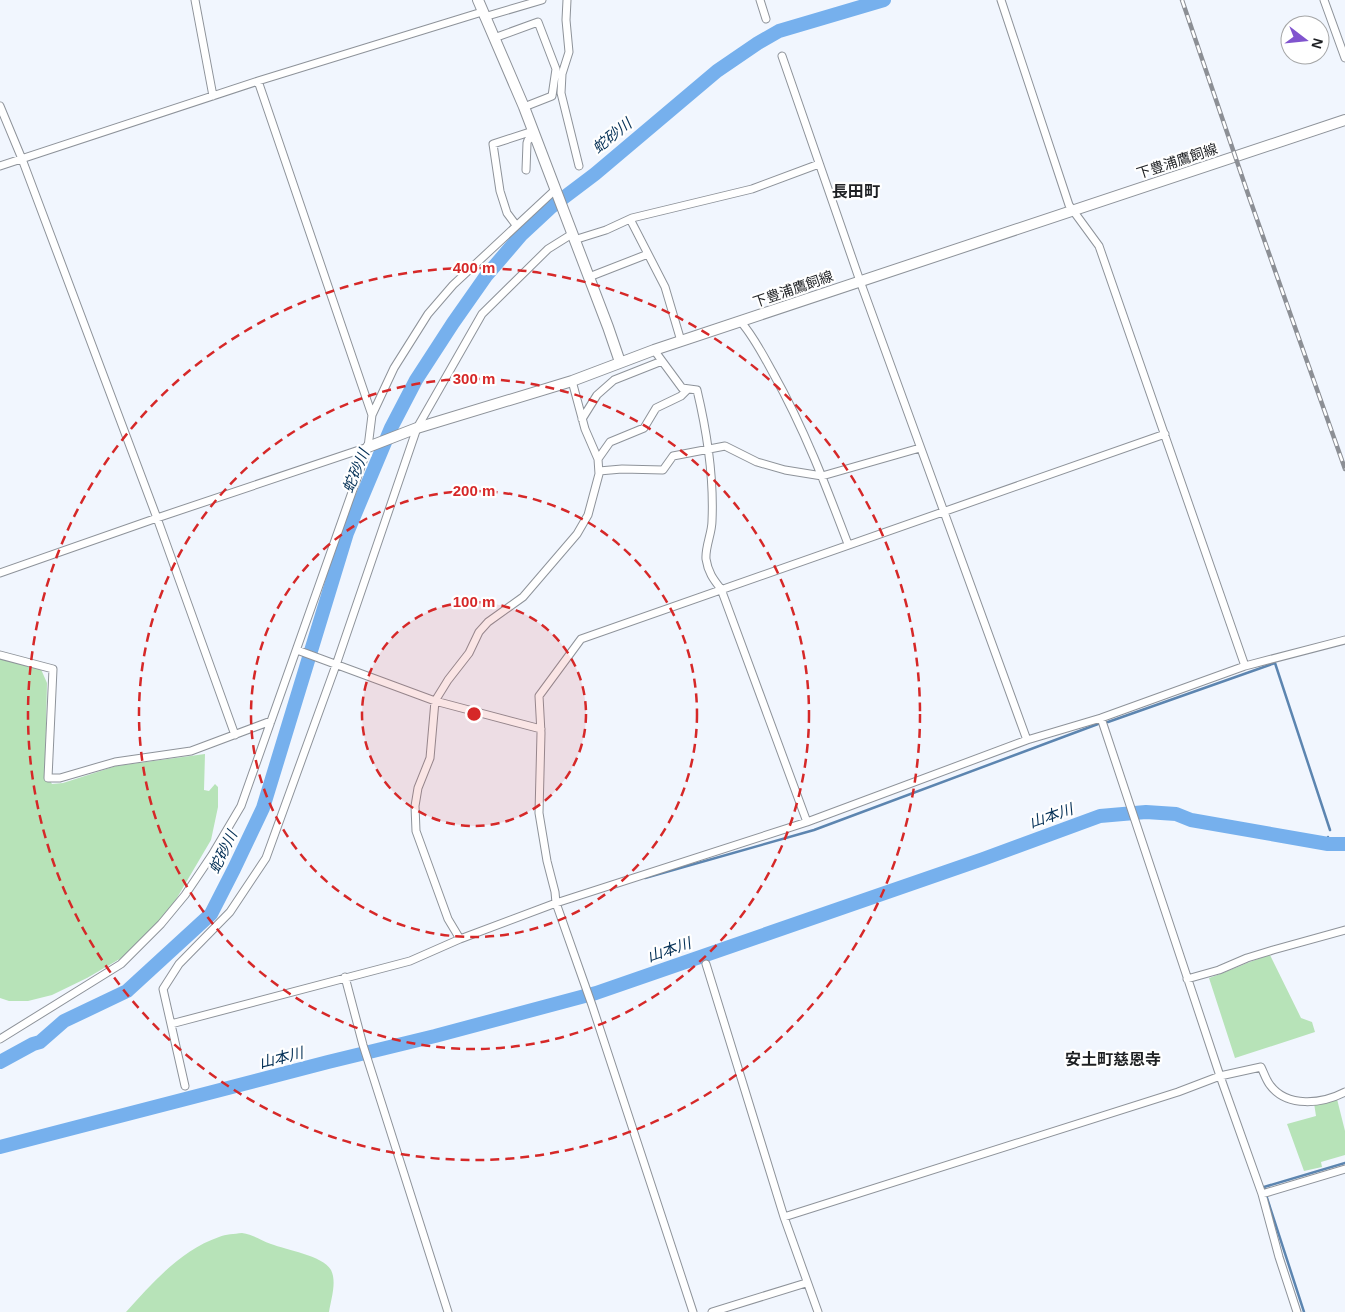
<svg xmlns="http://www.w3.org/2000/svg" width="1345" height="1312" viewBox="0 0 1345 1312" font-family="Arial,'Noto Sans JP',sans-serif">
  <rect width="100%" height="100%" fill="#f1f6fe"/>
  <path fill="#b7e3b8" d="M 0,659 L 40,667 L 47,683 L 45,772 L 52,784 L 63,783 L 116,766 L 205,754 L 204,790 L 209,791 L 215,784 L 218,787 L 218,807 L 211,840 L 161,925 L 123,957 L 87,978 L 52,995 L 28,1001 L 9,1001 L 0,998 Z
    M 1270,955 L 1301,1018 L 1312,1022 L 1315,1032 L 1235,1058 L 1209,978 C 1230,971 1249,961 1270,955 Z
    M 1337,1099 L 1345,1131 L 1345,1155 L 1321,1162 L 1322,1167 L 1304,1171 L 1287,1124 L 1316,1116 L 1314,1103 Z
    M 242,1233 C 254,1235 260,1240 271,1244 C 286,1250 322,1255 331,1270 C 337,1282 331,1299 329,1312 L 126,1312 C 152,1283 181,1250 219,1237 C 226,1234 234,1234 242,1233 Z"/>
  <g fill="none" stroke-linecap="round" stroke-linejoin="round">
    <path stroke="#5c85b0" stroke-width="2.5" d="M 1108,722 L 1275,663 L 1330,830
      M 1328,837 L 1328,844
      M 645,878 L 814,830 L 1098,724
      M 1265,1189 L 1264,1187 L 1345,1163
      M 1267,1198 L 1304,1312"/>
    <path stroke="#76b0ed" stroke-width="14" d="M 0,1062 L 33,1044 L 40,1042 L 64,1021 L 127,991 L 211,914 L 234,869 L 263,808 L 347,533 L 391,428 L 416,380 L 453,323 L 486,276 L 522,234 L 550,208 L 595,174 L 717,71 L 758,43 L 779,31 L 884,0
      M 0,1147 L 328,1062 L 435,1036 L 596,993 L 983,859 L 1100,816 L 1146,812 L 1176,814 L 1191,820 L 1328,844 L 1345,844"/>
    <defs>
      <path id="street" d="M 195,0 L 213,96
        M 567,0 L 566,20 L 569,52 L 562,74 L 561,93 L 579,166
        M 760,0 L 766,19
        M 1001,0 L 1069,205 L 1099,246 L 1245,666
        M 1324,0 L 1345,58
        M 484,17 L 542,0
        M 494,38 L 538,22 L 556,69 L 552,96 L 524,107
        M 782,56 L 860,281 L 1027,740
        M 258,81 L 372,415
        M 0,106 L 22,159 L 157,518 L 235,735
        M 0,166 L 258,81 L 482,12
        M 526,170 L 527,143 L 528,140 L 535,136
        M 630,219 L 665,287 L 681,341
        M 516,225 L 507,213 L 500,191 L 493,144 L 533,131
        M 574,240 L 606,230 L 632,218 L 752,189 L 819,164
        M 589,277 L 648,254
        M 741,322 C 754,337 763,355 773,373 C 804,428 826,486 848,544
        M 654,350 L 682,388 L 697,390 C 707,432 714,477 712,521 C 712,533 705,547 706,559 C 708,572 713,579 721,589 L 807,822
        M 582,419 L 597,395 L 614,380 L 662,361
        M 598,459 L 610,442 L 644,428 L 656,408 L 681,396 L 688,389
        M 599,471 L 622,469 L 663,470 L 673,456 L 725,446 L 757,462 L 785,470 L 822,476 L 920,448
        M 0,573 L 157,518 L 368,447
        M 297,650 L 435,701 L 541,729
        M 0,655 L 53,669 L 48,778 L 60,778 L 115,762 L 191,751 L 271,721
        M 1101,718 L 1220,1076 L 1262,1194 L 1279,1257 L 1297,1312
        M 460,939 L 448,919 L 416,831 L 415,806 L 418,788 L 430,758 L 435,701 L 448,680 L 469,653 L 479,632 L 488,622 L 523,597 L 577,534 L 588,515 L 599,474 L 598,459 L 585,429 L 572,381
        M 706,964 L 784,1217 L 818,1312
        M 345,977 L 363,1045 L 448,1312
        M 1187,979 L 1219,970 L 1247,958 L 1273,950 L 1345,930
        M 171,1024 L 410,961 L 460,939 L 556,903 L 807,822 L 1027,740 L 1101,718 L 1245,666 L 1345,640
        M 0,1039 L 121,964 L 161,924 L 185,895 L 212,855 L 241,806 L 368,447 L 372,415 L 394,368 L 428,314 L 453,285 L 556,189
        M 185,1086 L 163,989 L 179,964 L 230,912 L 266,858 L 336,665 L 417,428 L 482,314 L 548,249 L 572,234
        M 1262,1194 L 1345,1169
        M 784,1217 L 1178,1092 L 1220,1076 L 1261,1067 C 1264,1073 1266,1080 1270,1085 C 1287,1108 1322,1104 1345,1092
        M 693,1312 L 592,1005 L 556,903 L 555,892 L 547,861 L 539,813 L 541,733 L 539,696 L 581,639 L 1165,434
        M 712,1312 L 806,1283"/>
      <path id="secondary" d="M 478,0 L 524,107 L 608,327 L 620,362
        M 368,447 L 417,428 L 572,381 L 654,350 L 1345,120"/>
    </defs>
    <use href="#street" stroke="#8e939a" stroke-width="9"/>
    <use href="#secondary" stroke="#8e939a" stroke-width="12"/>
    <use href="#street" stroke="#fff" stroke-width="7"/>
    <use href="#secondary" stroke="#fff" stroke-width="10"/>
    <defs>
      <path id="rail" d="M 1182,0 L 1248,194 L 1345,469"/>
    </defs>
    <use href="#rail" stroke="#8c8f95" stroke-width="4.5"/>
    <use href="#rail" stroke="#fff" stroke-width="2.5" stroke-dasharray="8" stroke-linecap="butt"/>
  </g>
  <circle cx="474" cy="714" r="112" fill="#d62828" fill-opacity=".12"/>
  <g fill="none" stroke="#d62828" stroke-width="2.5" stroke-dasharray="9 6">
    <circle cx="474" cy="714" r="112"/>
    <circle cx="474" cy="714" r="223"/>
    <circle cx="474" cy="714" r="335"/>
    <circle cx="474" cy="714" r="446"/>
  </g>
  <g text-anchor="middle" stroke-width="4.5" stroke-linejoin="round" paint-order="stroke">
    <g font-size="14" fill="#1e2023" stroke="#fff">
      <text transform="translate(1177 161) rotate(-18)" y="5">下豊浦鷹飼線</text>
      <text transform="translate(793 289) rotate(-19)" y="5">下豊浦鷹飼線</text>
    </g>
    <g font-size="15" font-style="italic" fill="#032f55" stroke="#fff">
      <text transform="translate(612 136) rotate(-39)" y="5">蛇砂川</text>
      <text transform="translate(356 471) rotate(-67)" y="5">蛇砂川</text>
      <text transform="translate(1051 816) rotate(-19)" y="5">山本川</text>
      <text transform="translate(223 852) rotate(-64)" y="5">蛇砂川</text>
      <text transform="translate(669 950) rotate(-19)" y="5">山本川</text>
      <text transform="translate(281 1058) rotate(-14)" y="5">山本川</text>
    </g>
    <g font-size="16" font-weight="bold" fill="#1e2023" stroke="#fff">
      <text x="856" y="197">長田町</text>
      <text x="1113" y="1065">安土町慈恩寺</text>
    </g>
  </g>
  <circle cx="474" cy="714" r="8" fill="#d62828" stroke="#fff" stroke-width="2.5"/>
  <g font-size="15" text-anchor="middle" font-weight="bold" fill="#d62828" stroke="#fff" stroke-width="4.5" stroke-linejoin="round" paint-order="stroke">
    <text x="474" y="273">400 m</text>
    <text x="474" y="384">300 m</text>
    <text x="474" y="496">200 m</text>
    <text x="474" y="607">100 m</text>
  </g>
  <g transform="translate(1305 40) rotate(106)"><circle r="24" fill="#ffffff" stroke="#a5a6a7"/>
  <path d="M0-4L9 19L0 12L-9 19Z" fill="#8054ce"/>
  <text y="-8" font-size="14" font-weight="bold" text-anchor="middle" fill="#1e2023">N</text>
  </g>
</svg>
